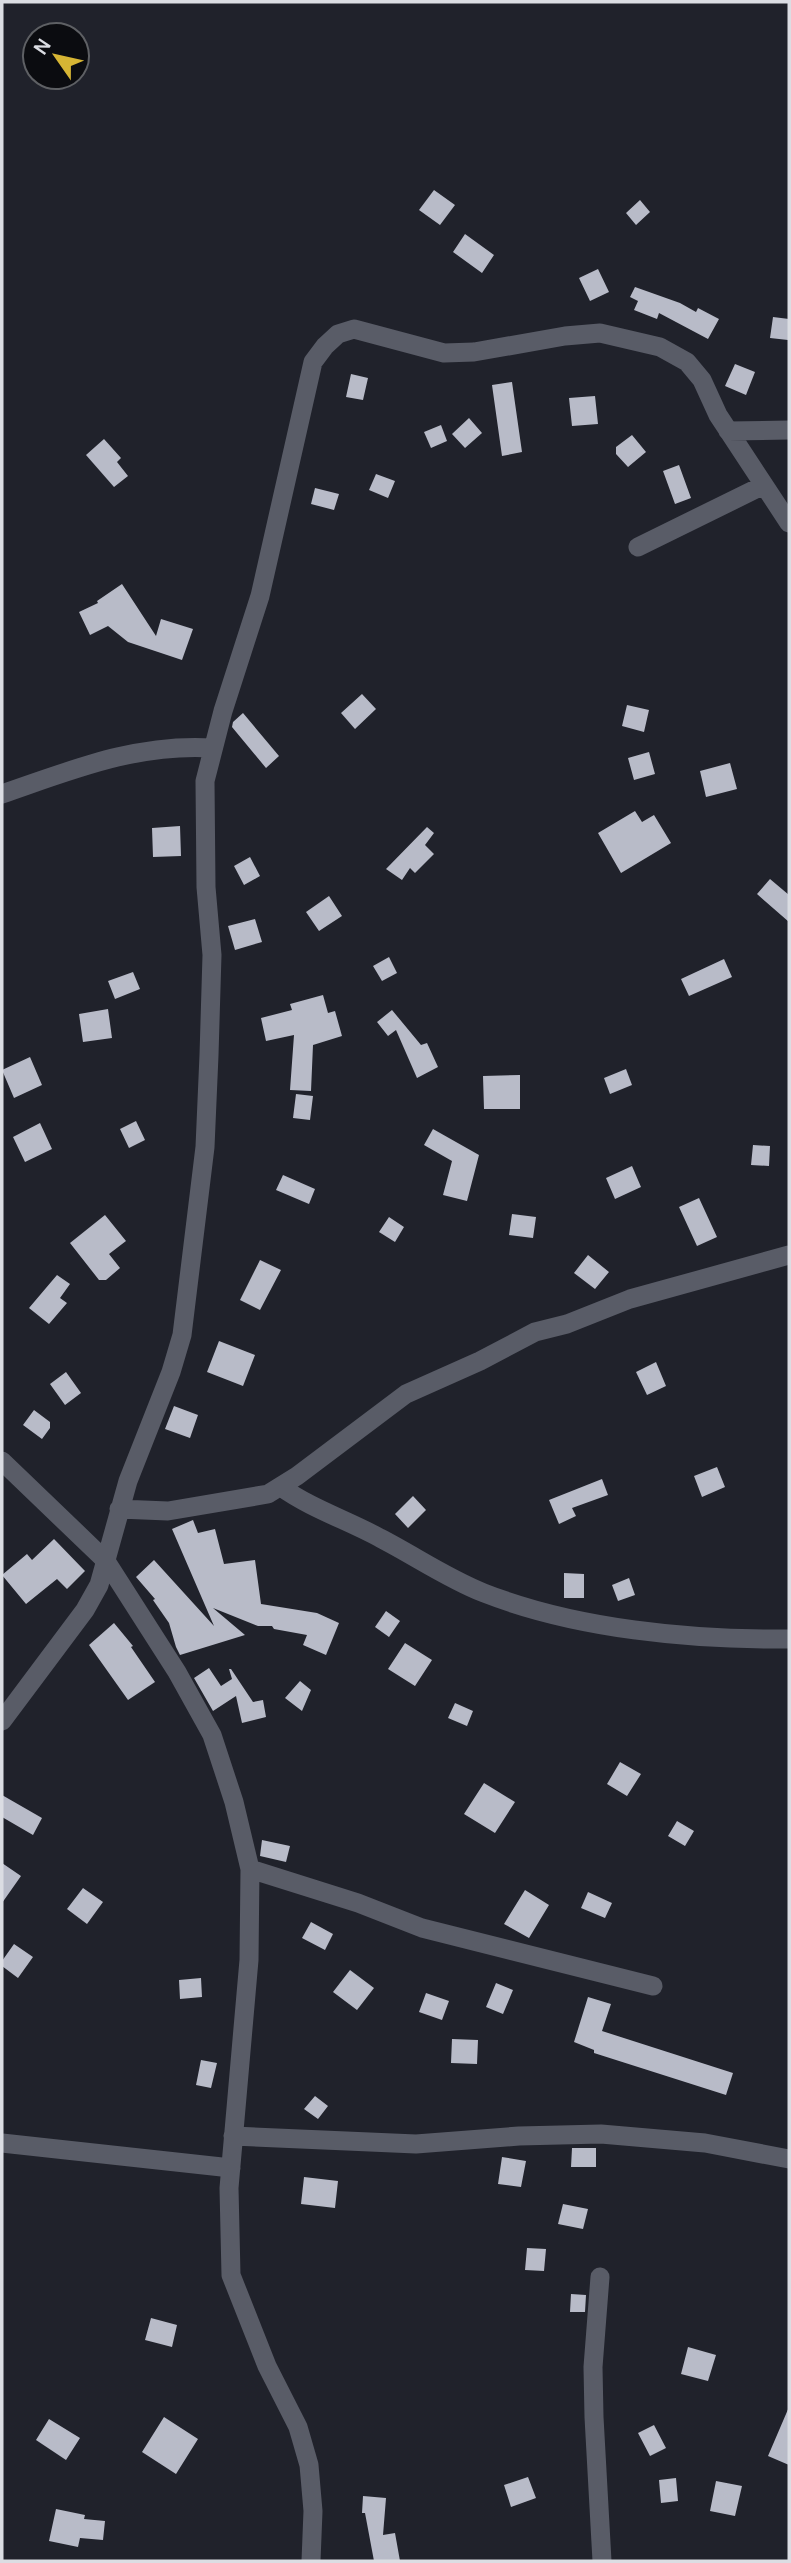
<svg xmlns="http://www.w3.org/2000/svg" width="791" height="2563" viewBox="0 0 791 2563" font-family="Manrope,sans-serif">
  <rect width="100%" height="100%" fill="#20222b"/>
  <path fill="#b8bbc8" d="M 434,190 L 455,205 L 440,225 L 419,210 Z
    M 640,200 L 650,212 L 636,225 L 626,213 Z
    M 465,234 L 494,255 L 482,273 L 453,252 Z
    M 598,269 L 609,292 L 590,301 L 579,278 Z
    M 635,287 L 680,303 L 696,312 L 698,308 L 719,319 L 708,339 L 659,313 L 657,319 L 634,310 L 638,301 L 630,297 Z
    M 773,317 L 789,319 L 788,340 L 770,338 Z
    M 735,364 L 755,372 L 746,395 L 725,386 Z
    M 351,374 L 368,378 L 363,400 L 346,397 Z
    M 512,382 L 522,452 L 502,456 L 492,385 Z
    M 595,396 L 598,424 L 572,426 L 569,398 Z
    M 469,418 L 482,433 L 465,448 L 452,434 Z
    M 441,425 L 447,441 L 431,448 L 424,432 Z
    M 632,435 L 646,452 L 628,467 L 616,454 L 616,447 Z
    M 104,439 L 121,458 L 117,462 L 128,476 L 114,487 L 86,455 Z
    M 679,465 L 691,498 L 675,504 L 663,471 Z
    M 376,474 L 395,481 L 388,498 L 369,490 Z
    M 315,488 L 339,494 L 334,510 L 311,504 Z
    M 122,584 L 156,636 L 161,619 L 193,629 L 182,660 L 128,642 L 108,626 L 90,635 L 79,612 L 98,603 L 97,601 Z
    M 362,694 L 376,709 L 355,729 L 341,713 Z
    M 627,705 L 649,710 L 644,732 L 622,726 Z
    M 243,713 L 279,756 L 266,768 L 232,727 L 233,722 Z
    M 649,752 L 655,774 L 634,780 L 628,758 Z
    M 730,763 L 737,789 L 706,797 L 700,771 Z
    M 635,811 L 642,822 L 654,815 L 671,843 L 621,873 L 598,833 Z
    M 180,826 L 181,856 L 153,857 L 152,828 Z
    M 427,827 L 434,833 L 425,845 L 434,854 L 415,873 L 410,868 L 402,880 L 386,869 Z
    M 250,857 L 260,876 L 244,885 L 234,866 Z
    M 770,879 L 789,895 L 789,922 L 757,894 Z
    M 329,896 L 342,916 L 319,931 L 306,912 Z
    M 255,919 L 262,942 L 235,950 L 228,926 Z
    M 389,957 L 397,973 L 382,981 L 373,966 Z
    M 724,959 L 732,977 L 689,996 L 681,979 Z
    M 133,972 L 140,989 L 115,999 L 108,981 Z
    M 323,995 L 328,1013 L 335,1011 L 342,1036 L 313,1045 L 311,1091 L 290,1090 L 294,1035 L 266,1041 L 261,1018 L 292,1010 L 290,1004 Z
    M 108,1009 L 112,1038 L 83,1042 L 79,1014 Z
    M 392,1010 L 421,1045 L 427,1043 L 438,1067 L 417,1078 L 396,1030 L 388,1036 L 377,1022 Z
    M 30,1057 L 42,1085 L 14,1098 L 2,1070 Z
    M 626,1069 L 632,1085 L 610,1094 L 604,1078 Z
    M 520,1075 L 520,1109 L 484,1109 L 483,1076 Z
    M 296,1094 L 313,1096 L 310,1120 L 293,1118 Z
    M 136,1121 L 145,1140 L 129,1148 L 120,1129 Z
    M 40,1123 L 52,1149 L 25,1162 L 13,1137 Z
    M 433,1129 L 479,1155 L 467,1201 L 443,1195 L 452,1161 L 424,1145 Z
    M 753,1145 L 770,1146 L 769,1166 L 751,1165 Z
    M 632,1166 L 641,1187 L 615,1199 L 606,1178 Z
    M 283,1175 L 315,1189 L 309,1204 L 276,1190 Z
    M 699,1198 L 717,1237 L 697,1246 L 679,1207 Z
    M 512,1214 L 536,1217 L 533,1238 L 509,1235 Z
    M 105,1215 L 126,1241 L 109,1254 L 120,1268 L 106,1280 L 99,1280 L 70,1243 Z
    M 389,1217 L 404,1227 L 395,1242 L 379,1232 Z
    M 588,1255 L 609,1272 L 595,1289 L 574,1273 Z
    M 260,1260 L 281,1270 L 260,1310 L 240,1300 Z
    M 57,1275 L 70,1284 L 60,1298 L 67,1303 L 49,1324 L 29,1308 Z
    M 219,1341 L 255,1355 L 243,1386 L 207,1372 Z
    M 656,1362 L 666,1386 L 647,1395 L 636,1372 Z
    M 66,1372 L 81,1393 L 65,1405 L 50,1384 Z
    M 174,1406 L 198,1415 L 190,1438 L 165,1429 Z
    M 34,1410 L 50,1422 L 50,1428 L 42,1439 L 23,1425 Z
    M 717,1467 L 725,1487 L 702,1497 L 694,1476 Z
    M 602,1479 L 608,1495 L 572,1508 L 576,1516 L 559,1524 L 549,1500 Z
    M 413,1496 L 426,1510 L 408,1528 L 395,1514 Z
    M 193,1520 L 198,1533 L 215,1529 L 224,1564 L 255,1560 L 261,1604 L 317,1613 L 339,1623 L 326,1655 L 303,1645 L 307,1635 L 274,1629 L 272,1626 L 258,1626 L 213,1608 L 245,1635 L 180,1655 L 176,1647 L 169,1623 L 153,1600 L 155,1599 L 136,1577 L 154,1560 L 214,1626 L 172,1529 Z
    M 54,1539 L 85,1571 L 67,1589 L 57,1579 L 26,1604 L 2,1575 L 27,1554 L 32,1560 Z
    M 564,1573 L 584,1574 L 584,1598 L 564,1598 Z
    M 629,1578 L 635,1595 L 618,1601 L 612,1585 Z
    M 386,1611 L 400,1621 L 389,1637 L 375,1627 Z
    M 114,1623 L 133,1646 L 131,1647 L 155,1682 L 128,1700 L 89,1645 Z
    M 405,1643 L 432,1660 L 415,1686 L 388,1669 Z
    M 209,1668 L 221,1686 L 232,1679 L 229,1669 L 231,1669 L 253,1702 L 263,1700 L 266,1717 L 242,1723 L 236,1696 L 213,1711 L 194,1678 Z
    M 300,1681 L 311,1690 L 302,1711 L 285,1698 Z
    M 455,1703 L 473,1711 L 467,1726 L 448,1718 Z
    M 620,1762 L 641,1774 L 627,1796 L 607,1784 Z
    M 484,1783 L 515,1802 L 495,1833 L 464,1814 Z
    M 2,1795 L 42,1818 L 33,1835 L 2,1817 Z
    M 677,1821 L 694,1831 L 685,1846 L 668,1836 Z
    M 262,1840 L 290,1846 L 286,1862 L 260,1856 Z
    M 2,1863 L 21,1876 L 2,1903 Z
    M 83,1888 L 103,1902 L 87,1924 L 67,1909 Z
    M 525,1890 L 549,1905 L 529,1938 L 504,1924 Z
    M 588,1892 L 612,1903 L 605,1918 L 581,1908 Z
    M 311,1922 L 333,1934 L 325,1950 L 302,1938 Z
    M 14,1944 L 33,1957 L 18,1978 L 2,1966 L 2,1961 Z
    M 350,1970 L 374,1988 L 357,2010 L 333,1992 Z
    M 201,1978 L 202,1997 L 180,1999 L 179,1980 Z
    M 496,1983 L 513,1990 L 503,2014 L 486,2007 Z
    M 426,1993 L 449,2001 L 442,2020 L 419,2012 Z
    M 588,1997 L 611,2004 L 602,2031 L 733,2073 L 726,2095 L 594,2053 L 594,2050 L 574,2042 Z
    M 452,2039 L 478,2040 L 477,2064 L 451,2063 Z
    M 201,2060 L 217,2063 L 211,2088 L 196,2085 Z
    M 315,2096 L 328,2106 L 318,2119 L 304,2109 Z
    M 572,2148 L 596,2148 L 596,2167 L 571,2167 Z
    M 502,2157 L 526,2161 L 521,2187 L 498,2184 Z
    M 304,2177 L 338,2181 L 335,2208 L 301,2204 Z
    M 563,2204 L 588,2209 L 583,2229 L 558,2224 Z
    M 527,2248 L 546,2249 L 544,2271 L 525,2270 Z
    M 571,2294 L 586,2295 L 585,2312 L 570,2312 Z
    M 151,2318 L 177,2325 L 172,2347 L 145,2340 Z
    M 688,2347 L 716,2355 L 708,2381 L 681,2374 Z
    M 789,2407 L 789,2465 L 768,2456 Z
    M 164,2417 L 198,2439 L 176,2474 L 142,2452 Z
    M 49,2419 L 80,2438 L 66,2460 L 36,2440 Z
    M 654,2425 L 666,2448 L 650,2456 L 638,2433 Z
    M 528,2477 L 536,2498 L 511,2507 L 504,2485 Z
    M 676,2478 L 678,2501 L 661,2503 L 659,2480 Z
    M 716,2481 L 742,2486 L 735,2516 L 710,2511 Z
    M 363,2496 L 386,2498 L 383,2535 L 395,2533 L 400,2561 L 374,2561 L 365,2513 L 362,2513 Z
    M 56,2509 L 85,2515 L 84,2519 L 105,2521 L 103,2540 L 80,2538 L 78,2547 L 49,2541 Z"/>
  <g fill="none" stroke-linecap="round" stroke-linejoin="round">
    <path stroke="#595c67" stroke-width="19" d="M 728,431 L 789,430
      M 638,547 L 764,485
      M 2,794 C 72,770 137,743 213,748
      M 2,1461 L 106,1561 L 177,1672 L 212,1735 L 234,1802 L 250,1869 L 249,1960 L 229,2188 L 231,2275 L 267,2366 L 298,2427 L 309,2465 L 313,2511 L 311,2561
      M 281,1487 C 312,1509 347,1520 380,1538 C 415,1556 448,1579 484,1593 C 576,1629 691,1640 789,1639
      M 119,1509 L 168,1511 L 268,1494 L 297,1476 L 406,1394 L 480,1361 L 535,1332 L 567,1324 L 630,1299 L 789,1255
      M 2,1721 L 85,1610 L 99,1585 L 128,1481 L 171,1372 L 182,1335 L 205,1147 L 209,1055 L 212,955 L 206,887 L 205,781 L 223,711 L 260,596 L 313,362 L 325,346 L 338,334 L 354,329 L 444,353 L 474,352 L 565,336 L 600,333 L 660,347 L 687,362 L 702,380 L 718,415 L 789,523
      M 250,1869 L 358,1903 L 422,1928 L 653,1986
      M 233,2136 L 416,2144 L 519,2136 L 601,2134 L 705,2143 L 789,2159
      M 2,2143 L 231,2168
      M 600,2277 L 593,2367 L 594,2417 L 602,2561"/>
  </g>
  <rect width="791" height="2563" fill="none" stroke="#dbdde3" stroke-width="7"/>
  <g transform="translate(56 56) rotate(304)"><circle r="33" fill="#0b0c10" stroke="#5e6064" stroke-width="2"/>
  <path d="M0-5L12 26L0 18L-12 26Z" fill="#d6b534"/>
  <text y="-10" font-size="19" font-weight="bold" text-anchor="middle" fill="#dbdde3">N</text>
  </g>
</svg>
